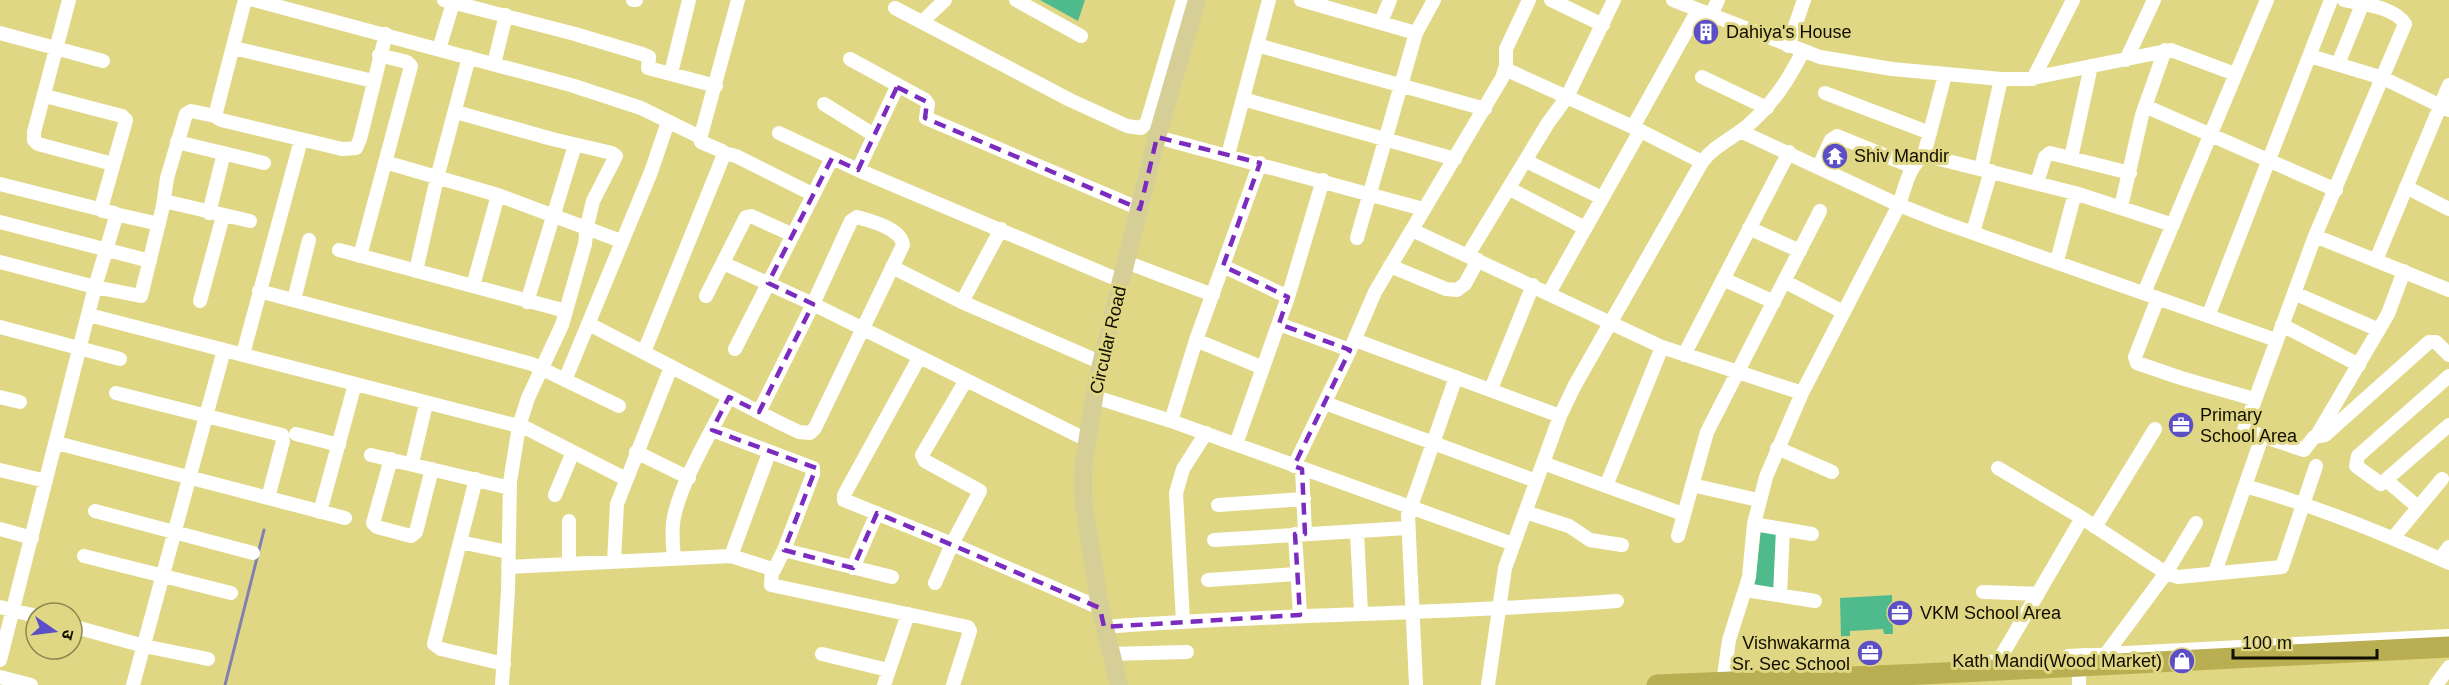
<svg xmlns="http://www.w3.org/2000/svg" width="2449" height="685" viewBox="0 0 2449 685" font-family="Helvetica,'Noto Sans Devanagari',sans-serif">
  <rect width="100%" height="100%" fill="#e0d785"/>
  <path fill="#4fbb8d" d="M 1040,0 L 1085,0 L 1078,21 Z
    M 1761,530 L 1782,534 L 1781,591 L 1754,589 Z
    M 1892,595 L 1893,634 L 1884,634 L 1883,629 L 1850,631 L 1850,636 L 1841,637 L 1840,598 Z"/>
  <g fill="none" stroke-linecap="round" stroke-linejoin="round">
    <path stroke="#8081ae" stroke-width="3" d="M 225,685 L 264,530"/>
    <path stroke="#fff" stroke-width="14" d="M 69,0 L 34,132 L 34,140 L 38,144 L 113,164
      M 245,0 L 215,116 L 221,120 L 342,149 L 356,148 L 360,139 L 386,34
      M 254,0 L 571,85 L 641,108 L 700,137
      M 444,0 L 575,34 L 642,54 L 649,57 L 648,68 L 716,86
      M 633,0 L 636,0
      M 1016,0 L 1081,36
      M 1301,0 L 1416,33
      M 1551,0 L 1603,25
      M 1673,0 L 1820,57 L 1892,69 L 2001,79 L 2028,79 L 2171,50 L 2235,74
      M 2344,0 C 2362,4 2395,7 2405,24 L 2315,236 L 2244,430 L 2304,450 L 2314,437 L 2325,435 L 2429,342 L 2436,342 L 2449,355
      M 895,8 L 1070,100 L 1127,126 L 1141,128 L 1147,122 L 1183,0
      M 1711,15 L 1718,0
      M 922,22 L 945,0
      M 1381,22 L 1390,0
      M 0,33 L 103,61
      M 1257,45 L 1485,109
      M 1788,46 L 1804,0
      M 234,48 L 373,81
      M 439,49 L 453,3
      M 2310,56 L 2383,78 L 2449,110
      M 850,59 L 925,100 L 928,104 L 926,118 L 1140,209
      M 2126,60 L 2154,0
      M 494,64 L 506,15
      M 2338,64 L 2362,5
      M 1505,69 L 1633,127 L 1702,162
      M 671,73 L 689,0
      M 1702,77 L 1767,108
      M 2033,79 L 2073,0
      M 1825,93 L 1930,133
      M 1243,99 L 1455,159
      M 824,104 L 874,135
      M 2145,106 L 2336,190
      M 456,112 L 552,139 L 612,153 L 616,156 L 593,201 L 587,226 L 585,244 L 562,325 L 528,398 L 519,426 L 510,482 L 508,591 L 502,685
      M 1633,127 L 1698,10
      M 1740,131 L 1899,205 L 1942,222 L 2276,340
      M 779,133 L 858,170 L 1121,281
      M 1157,137 L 1423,209
      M 177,142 L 264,163
      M 724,153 L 736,156 L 812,194
      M 1228,155 L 1269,0
      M 1924,155 L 2075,193 L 2173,225
      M 2071,158 L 2091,66
      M 1526,161 L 1602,198
      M 385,162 L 498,195 L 621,241
      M 1819,166 L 1831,140 L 1837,136 L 1913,167
      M 1981,169 L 2001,79
      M 858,170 L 897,87
      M 2037,183 L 2045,157 L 2050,153 L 2130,173
      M 0,184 L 103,210
      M 2406,187 L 2449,209
      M 1510,189 L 1585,228
      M 164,201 L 250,221
      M 2121,207 L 2142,115 L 2165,50
      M 209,213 L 224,153
      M 115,214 L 159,224
      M 0,222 L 150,261
      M 1749,228 L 1800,251
      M 1412,230 L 1662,347 L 1802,393
      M 1973,232 L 1991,171
      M 2315,236 L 2449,290
      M 1357,238 L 1416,33 L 1434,0
      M 339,250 L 566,311
      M 1468,255 L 1548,123 L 1567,97 L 1614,0
      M 360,256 L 411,66 L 407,62 L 379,55
      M 2376,260 L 2449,85
      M 2057,261 L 2075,193
      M 0,262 L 95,287 L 141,296 L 163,206 L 167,178 L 186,114 L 191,111 L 215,116
      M 1126,262 L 1213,295
      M 723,263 L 813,304 L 1087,440
      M 1223,266 L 1288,297
      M 1390,266 L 1446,289 L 1457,290 L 1465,284 L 1478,260
      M 892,267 L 962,302 L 1102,363
      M 416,271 L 437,178 L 469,57
      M 1723,279 L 1774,302
      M 1784,281 L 1843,312
      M 473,286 L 498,195
      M 259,291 L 532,364 L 619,406
      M 1549,293 L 1640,131
      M 2144,293 L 2267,0
      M 2294,293 L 2379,330
      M 706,296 L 746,217 L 751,216 L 793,235
      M 2158,298 L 2135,357 L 2137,363 L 2181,378 L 2254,399
      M 294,300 L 309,240
      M 200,301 L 223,216
      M 527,302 L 575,145
      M 962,302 L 1001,229
      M 2209,314 L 2331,0
      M 89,315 L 526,428 L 626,479
      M 589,324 L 778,422 L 799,432 L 810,433 L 815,428 L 903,245 C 901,228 871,221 857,217 L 851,221 L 813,304 L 759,412
      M 1279,324 L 1350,350
      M 2282,325 L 2359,365
      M 0,327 L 120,359
      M 1196,340 L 1263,368
      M 1355,340 L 1560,416
      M 735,349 L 832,158
      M 644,352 L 723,157 L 722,151 L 701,142 L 700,139 L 738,0
      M 243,354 L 301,140
      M 1684,355 L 1789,152
      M 919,358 L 844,495 L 844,500 L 952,544 L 1100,608
      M 2449,376 L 2358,456 L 2356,466 L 2381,484 L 2449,425
      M 565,380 L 651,172 L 668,122
      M 1491,389 L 1533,285
      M 116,393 L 282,435 L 283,441 L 268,498
      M 0,397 L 20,402
      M 1095,397 L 1171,421 L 1513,544
      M 1325,403 L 1536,481
      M 1171,421 L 1196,340 L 1260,163
      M 712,430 L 813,468 L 813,474 L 784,550 L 774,570
      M 296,434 L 339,445
      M 2316,437 L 2388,314 L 2404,271
      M 57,443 L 345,518
      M 1236,444 L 1288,297 L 1323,180
      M 1777,448 L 1832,472
      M 636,452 L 689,478
      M 371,455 L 510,488
      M 391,459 L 373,523 L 377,527 L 411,536 L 416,532 L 432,469
      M 412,463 L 426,404
      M 1543,463 L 1683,514
      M 1294,466 L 1350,350 L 1375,292 L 1502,78 L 1506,66 L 1506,49 L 1529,0
      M 1998,468 L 2082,518 L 2166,573 L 2178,577 L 2282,567 L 2316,466
      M 1302,469 L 1305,534
      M 0,470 L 46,481
      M 476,479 L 434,644 L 441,649 L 504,664
      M 2386,480 L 2418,507
      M 1692,485 L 1758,500
      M 1606,486 L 1662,347
      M 2245,486 C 2316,506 2383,533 2449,563
      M 555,495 L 573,452
      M 1218,505 L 1304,499
      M 95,511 L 253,553
      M 320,512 L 355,384
      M 1525,512 L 1569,526 L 1590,540 L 1622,545
      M 569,521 L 569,564
      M 1754,524 L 1812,534
      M 2095,527 L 2155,429
      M 0,529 L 32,538
      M 1357,532 L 1361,613
      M 1295,534 L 1300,615
      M 1678,536 L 1707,432 L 1820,211
      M 2393,538 L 2442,479
      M 1214,540 L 1407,528
      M 460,542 L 508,552
      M 784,550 L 892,577
      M 84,556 L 231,593
      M 731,556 L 769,453
      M 674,559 C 673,545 671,530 674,517 C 681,482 712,430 729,397
      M 2440,559 L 2449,547
      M 614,562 L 617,504 L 671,367
      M 508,567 L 731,556 L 772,569 L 771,585 L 968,627 L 970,631 L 953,685
      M 853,568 L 877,513
      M 2215,572 L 2262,437
      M 1208,580 L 1297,574
      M 935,583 L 952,544 L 980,491 L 925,461 L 922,455 L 966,380
      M 1745,590 L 1815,601
      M 1983,592 L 2038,594
      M 1780,595 L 1783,529
      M 0,607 L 36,616
      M 1183,621 L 1176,493 L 1183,469 L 1206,433
      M 72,626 L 144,646 L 208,659
      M 1104,627 C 1275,614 1446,614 1617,601
      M 822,654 L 888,670
      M 1110,654 L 1187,652
      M 2106,654 L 2166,573 L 2196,523
      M 2068,656 L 2449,636
      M 0,660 L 95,287 L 116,217 L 114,213 L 103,211 L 102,205 L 126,120 L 122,116 L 45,96
      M 1982,664 L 1999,660 L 2082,518
      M 2079,674 L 2079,685
      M 0,677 L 31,685
      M 1723,683 L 1729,640 L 1749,577 L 1754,524 L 1766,477 L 1802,393 L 1899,205 C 1905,187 1909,166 1924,155 L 1945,75
      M 133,685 L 224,350
      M 884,685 L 908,614
      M 1416,685 L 1408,515 L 1456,377
      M 1488,685 L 1505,568 L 1560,416 L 1575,385 L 1702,162 C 1714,146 1731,139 1746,127 C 1772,105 1788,81 1803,51
      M 2436,685 L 2449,667"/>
    <path stroke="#d5ce97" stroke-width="18" d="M 1119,685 L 1100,608 L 1083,498 L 1083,469 L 1096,385 L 1121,281 L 1157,137 L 1197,0"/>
    <path stroke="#b9ae51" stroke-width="21" d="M 1657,685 L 1923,674 L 2449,647"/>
  </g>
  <path fill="none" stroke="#7b2cbf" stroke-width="4.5" stroke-dasharray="12 8" stroke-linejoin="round" d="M 897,87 L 927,102 L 925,118 L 1140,209 L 1157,137 L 1260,163 L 1223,266 L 1288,297 L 1279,324 L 1350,350 L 1294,466 L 1302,469 L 1305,534 L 1295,534 L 1300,615 L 1104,627 L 1100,608 L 877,513 L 853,568 L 784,550 L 816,468 L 712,430 L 729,397 L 759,412 L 813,304 L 768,283 L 832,158 L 858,170 Z"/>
  <defs>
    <symbol id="building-disc" viewBox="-11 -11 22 22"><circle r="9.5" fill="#5b4ec6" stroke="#e0d785"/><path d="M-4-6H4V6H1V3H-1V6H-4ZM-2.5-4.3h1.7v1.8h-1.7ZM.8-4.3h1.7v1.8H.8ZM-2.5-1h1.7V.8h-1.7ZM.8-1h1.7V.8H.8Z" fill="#fff"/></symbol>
    <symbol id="temple-disc" viewBox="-11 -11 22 22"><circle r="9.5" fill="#5b4ec6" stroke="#e0d785"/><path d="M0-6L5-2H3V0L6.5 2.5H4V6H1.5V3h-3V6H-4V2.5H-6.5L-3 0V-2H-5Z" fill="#fff"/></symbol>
    <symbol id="office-disc" viewBox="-11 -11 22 22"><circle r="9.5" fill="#5b4ec6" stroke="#e0d785"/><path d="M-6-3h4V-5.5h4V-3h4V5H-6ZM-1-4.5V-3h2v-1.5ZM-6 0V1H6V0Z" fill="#fff"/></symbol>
    <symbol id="shop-disc" viewBox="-11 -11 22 22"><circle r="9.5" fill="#5b4ec6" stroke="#e0d785"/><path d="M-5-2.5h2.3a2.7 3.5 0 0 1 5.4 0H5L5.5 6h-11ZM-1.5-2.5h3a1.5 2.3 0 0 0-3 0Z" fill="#fff"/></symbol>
  </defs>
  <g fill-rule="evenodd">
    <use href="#building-disc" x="1691" y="17" width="30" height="30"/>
    <use href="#temple-disc" x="1820" y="141" width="30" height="30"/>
    <use href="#office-disc" x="2166" y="410" width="30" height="30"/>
    <use href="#office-disc" x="1885" y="598" width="30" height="30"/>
    <use href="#office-disc" x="1855" y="638" width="30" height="30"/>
    <use href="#shop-disc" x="2167" y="646" width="30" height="30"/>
  </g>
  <g text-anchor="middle" stroke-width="6" stroke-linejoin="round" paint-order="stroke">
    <g font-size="18" fill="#110e00" stroke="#e0d785" text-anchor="start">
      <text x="1726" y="38">Dahiya's House</text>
      <text x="1854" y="162">Shiv Mandir</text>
      <text x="2200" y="421">Primary<tspan x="2200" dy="21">School Area</tspan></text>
      <text x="1920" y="619">VKM School Area</text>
      <text x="1850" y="649" text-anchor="end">Vishwakarma<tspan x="1850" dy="21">Sr. Sec School</tspan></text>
      <text x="2162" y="667" text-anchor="end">Kath Mandi(Wood Market)</text>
    </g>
    <g font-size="18" fill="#110e00" stroke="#e0d785">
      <text transform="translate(1108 340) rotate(-77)" y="6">Circular Road</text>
    </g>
  </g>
  <g transform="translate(54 631) rotate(104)"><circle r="28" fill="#e0d785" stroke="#8d8750" stroke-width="1.5"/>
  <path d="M0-4.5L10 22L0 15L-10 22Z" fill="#5b4ec6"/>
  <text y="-9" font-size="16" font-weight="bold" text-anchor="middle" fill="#110e00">उ</text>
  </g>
  <path d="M2233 649v9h144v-9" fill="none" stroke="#110e00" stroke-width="3"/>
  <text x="2242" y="649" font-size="18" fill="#110e00" stroke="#e0d785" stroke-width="4.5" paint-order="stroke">100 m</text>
</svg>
